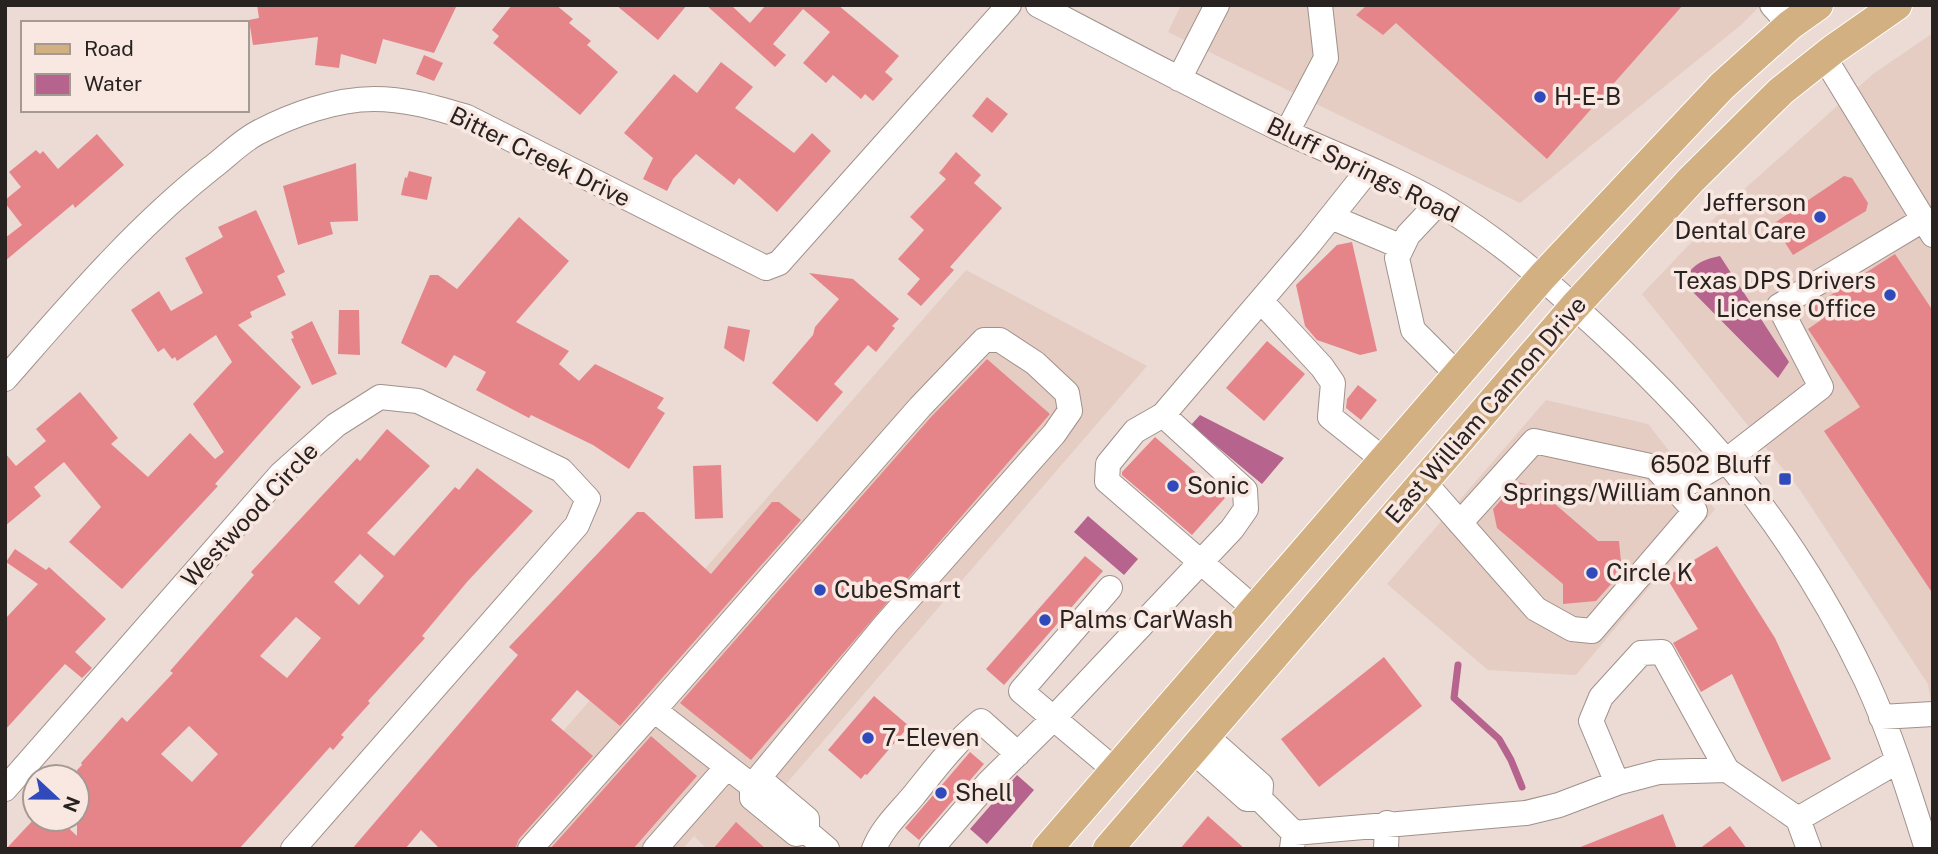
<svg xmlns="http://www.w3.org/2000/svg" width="1938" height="854" viewBox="0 0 1938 854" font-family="'Public Sans',sans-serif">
  <rect width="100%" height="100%" fill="#ebdbd4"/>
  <path fill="#e5cdc3" d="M 1181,5 L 1761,5 L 1741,25 L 1520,203 L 1168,32 Z
    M 1933,33 L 1933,711 L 1928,684 L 1800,490 L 1642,294 L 1730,202 L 1873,74 Z
    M 966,270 L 1147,366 L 761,813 L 804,849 L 707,849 L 694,836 L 683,849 L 460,849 Z
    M 1546,400 L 1648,424 L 1715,509 L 1576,675 L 1488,670 L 1387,584 Z"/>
  <path fill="#b6638d" d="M 1720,256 L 1789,362 L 1778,378 L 1684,283 C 1691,264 1702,260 1720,256 Z
    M 1200,415 L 1284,458 L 1262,484 L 1191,425 Z
    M 1088,516 L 1138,559 L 1124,575 L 1074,532 Z
    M 1017,775 L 1034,790 L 987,844 L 970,829 Z"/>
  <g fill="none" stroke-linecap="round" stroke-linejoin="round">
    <path stroke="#b6638d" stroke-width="7" d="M 1458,665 L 1454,698 L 1499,739 L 1511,760 L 1522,787"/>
  </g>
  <path fill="#e5858a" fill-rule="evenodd" d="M 257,5 L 457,5 L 434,53 L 383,39 L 376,64 L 341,54 L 339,68 L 315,65 L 318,37 L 253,45 L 249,20 L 259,18 Z
    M 512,5 L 556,5 L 573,19 L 569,23 L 591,41 L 587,45 L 618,72 L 580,115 L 493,43 L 499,36 L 492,30 Z
    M 616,5 L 687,5 L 658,40 Z
    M 706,5 L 731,5 L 750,23 L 766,5 L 838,5 L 899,56 L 885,72 L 893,79 L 873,101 L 865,94 L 861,99 L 833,75 L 826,83 L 803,63 L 830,32 L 803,9 L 773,44 L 786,55 L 775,67 Z
    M 1367,5 L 1683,5 L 1547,159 L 1396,23 L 1383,35 L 1356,15 Z
    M 424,55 L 443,63 L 434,81 L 416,74 Z
    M 721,62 L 753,87 L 735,108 L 794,153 L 812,133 L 831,151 L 777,212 L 739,178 L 734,185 L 696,154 L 673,179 L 667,191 L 643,179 L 653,158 L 624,133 L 674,74 L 697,93 Z
    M 987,97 L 1008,114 L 992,133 L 972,116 Z
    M 97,134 L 124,165 L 75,208 L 73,204 L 5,261 L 5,238 L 22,225 L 5,203 L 5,200 L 21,187 L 9,172 L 36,150 L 40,154 L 43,151 L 58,169 Z
    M 956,152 L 981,175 L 974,183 L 1002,208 L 950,267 L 954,270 L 921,306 L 907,294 L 920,279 L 898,259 L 924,230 L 910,217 L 946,179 L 939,173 Z
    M 356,163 L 358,221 L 330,222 L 333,234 L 298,245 L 283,186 Z
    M 409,171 L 432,177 L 427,200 L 401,195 L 405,177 L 407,178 Z
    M 1844,176 L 1852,178 L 1868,203 L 1866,211 L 1793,255 L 1773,224 Z
    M 256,210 L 285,272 L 277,276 L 286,295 L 250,312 L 252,317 L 238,325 L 301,387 L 215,484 L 218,486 L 122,589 L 69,542 L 101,507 L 64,462 L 34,487 L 41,496 L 5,526 L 5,453 L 16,466 L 46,441 L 36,429 L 80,392 L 118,438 L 111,444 L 148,477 L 190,433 L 215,459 L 224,452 L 193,404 L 232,362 L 216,335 L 177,361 L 175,357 L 172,359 L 164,348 L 158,352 L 131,310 L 159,291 L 171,311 L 203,293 L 185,258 L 223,237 L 218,227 Z
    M 519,217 L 569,261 L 516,322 L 569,351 L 559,364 L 579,381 L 595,364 L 664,398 L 657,408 L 665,413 L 629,469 L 593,445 L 531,415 L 529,418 L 476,390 L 486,372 L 454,355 L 446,368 L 401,343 L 430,275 L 438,275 L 457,289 Z
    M 1352,242 L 1377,351 L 1360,355 L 1317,340 L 1305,326 L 1296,285 L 1337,245 Z
    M 1895,254 L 1933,311 L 1933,594 L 1824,431 L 1860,407 L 1808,329 L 1821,320 L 1812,307 Z
    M 809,273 L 853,279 L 899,319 L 892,326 L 895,328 L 876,352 L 868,345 L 834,384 L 843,392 L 817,422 L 772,383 L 813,335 L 815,327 L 839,299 Z
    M 339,310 L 359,310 L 360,355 L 338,354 Z
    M 312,321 L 337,374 L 312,385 L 291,339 L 294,338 L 291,332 Z
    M 728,326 L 750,330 L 744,362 L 724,348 Z
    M 1267,341 L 1305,374 L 1264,421 L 1226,388 Z
    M 987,359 L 1050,414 L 751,760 L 680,703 L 931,417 Z
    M 1358,385 L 1377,400 L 1361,420 L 1346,408 L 1347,399 Z
    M 387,429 L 430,466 L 367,533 L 394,556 L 455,487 L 459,490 L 477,468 L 533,511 L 467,582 L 422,636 L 425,638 L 368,701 L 370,703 L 341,735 L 344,737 L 333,750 L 330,747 L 239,849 L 6,849 L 35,818 L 45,819 L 53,827 L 60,820 L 77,836 L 77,770 L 82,765 L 81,763 L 122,717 L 127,722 L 173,673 L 170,671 L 254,575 L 251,572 L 357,458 L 360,461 ZM 360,554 L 384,576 L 359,605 L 334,582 ZM 296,617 L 321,638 L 287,678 L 260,656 ZM 189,726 L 218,754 L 192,782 L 161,754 Z
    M 1155,437 L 1225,498 L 1192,535 L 1122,475 L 1122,472 Z
    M 721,465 L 723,518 L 695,519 L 693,466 Z
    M 1517,482 L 1534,486 L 1598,541 L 1619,541 L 1622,572 L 1596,601 L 1563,604 L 1563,584 L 1497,528 L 1493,509 Z
    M 772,502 L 779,502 L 801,520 L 620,726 L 577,690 L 551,720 L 593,756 L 519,839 L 515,849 L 440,849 L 421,830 L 405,849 L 352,849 L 518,655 L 509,647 L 637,512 L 644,512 L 711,574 Z
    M 1717,546 L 1775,638 L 1831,759 L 1782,782 L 1732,674 L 1701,692 L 1673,643 L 1698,629 L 1666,577 Z
    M 15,549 L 46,570 L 49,567 L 106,619 L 75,652 L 92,668 L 82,678 L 65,664 L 5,730 L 5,619 L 38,584 L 6,562 Z
    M 1085,556 L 1103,571 L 1004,685 L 986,669 Z
    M 1384,657 L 1422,706 L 1319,787 L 1281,739 Z
    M 874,696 L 909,726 L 867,775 L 865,774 L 861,779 L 828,750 Z
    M 651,736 L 697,776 L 633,849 L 550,849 Z
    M 970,752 L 984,764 L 919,840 L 905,828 Z
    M 1663,814 L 1677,849 L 1578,849 L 1578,848 Z
    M 1208,816 L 1245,849 L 1180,849 Z
    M 736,822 L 766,849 L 713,849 Z
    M 1730,826 L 1747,849 L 1699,849 Z"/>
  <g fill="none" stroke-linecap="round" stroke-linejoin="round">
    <defs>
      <path id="minor" d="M 1038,5 C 1120,48 1201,91 1284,131 C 1335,155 1390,175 1440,204 C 1500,240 1550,284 1601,331 C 1715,436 1799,539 1866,680 C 1891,734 1909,792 1927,849
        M 1772,5 L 1790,25
        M 1824,57 L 1933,235
        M 1179,79 L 1217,5
        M 1287,132 L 1326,58 L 1320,5
        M 1438,203 L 1408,235 L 1397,258 L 1413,330 L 1458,375
        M 1331,217 L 1402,247
        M 1261,301 L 1322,367 L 1333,383 L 1330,417 L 1384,460
        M 5,379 C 70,305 133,230 210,169 C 225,158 240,142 257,133 C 291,115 335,99 374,99 C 407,99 436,108 467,117 L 766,268 L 779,263 L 1009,5
        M 1424,482 L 1536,609 L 1572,629 L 1592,631 L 1695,511 L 1655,467 L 1534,441 L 1460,523
        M 1677,490 L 1727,460 L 1821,387 L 1779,306 L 1923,220
        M 1110,588 L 1021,691 L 1115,770
        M 1255,609 L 1107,481 L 1108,464 L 1135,431 L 1163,415 L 1310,243 L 1369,169
        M 1881,717 L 1933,714
        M 1205,735 L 1261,785 L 1260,799 L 1294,833 L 1292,848
        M 1192,750 L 1247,799 L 1260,799
        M 1617,783 L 1591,721 L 1601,697 L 1641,653 L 1662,652 L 1727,770
        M 5,789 L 281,474 L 336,425 L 380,397 L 418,401 L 561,470 L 588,499 L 577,525 L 293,849
        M 1798,819 L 1898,761
        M 807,832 L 807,819 L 768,786 L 752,786 L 654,710 L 920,407 L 984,340 L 1000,340 L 1035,363 L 1067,393 L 1070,411 L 1054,434 L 885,625 L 752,786 L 752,798 L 796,834 L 807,832 L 827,849
        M 1294,833 L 1526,813 L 1559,805 L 1617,783 L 1659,772 L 1727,770 L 1798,819 L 1809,849
        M 530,849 L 654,710
        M 655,849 L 727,767
        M 874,849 C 882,828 900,812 914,795 C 935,769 955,742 981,721 L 1018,754
        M 931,849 L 988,783 L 1051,721 L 1232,529 L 1246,509 L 1245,490 L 1163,415
        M 1386,849 L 1387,823"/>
      <path id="major" d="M 1047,849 L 1542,277 L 1722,86 L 1790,25 L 1818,5
        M 1108,849 L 1574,307 L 1691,180 L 1781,91 L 1834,49 L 1897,5"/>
    </defs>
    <use href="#minor" stroke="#a0918b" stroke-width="26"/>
    <use href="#major" stroke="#fff" stroke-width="32"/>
    <use href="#minor" stroke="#fff" stroke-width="24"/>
    <use href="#major" stroke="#d3b082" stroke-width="30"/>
  </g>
  <g fill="#304abb" stroke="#f8e8e1" stroke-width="2.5">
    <circle cx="1540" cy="97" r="7"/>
    <circle cx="1820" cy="217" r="7"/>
    <circle cx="1890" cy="295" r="7"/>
    <rect x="1778" y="472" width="14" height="14" rx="3.5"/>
    <circle cx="1173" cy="486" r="7"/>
    <circle cx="1592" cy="573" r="7"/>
    <circle cx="820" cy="590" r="7"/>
    <circle cx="1045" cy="620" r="7"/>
    <circle cx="868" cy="738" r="7"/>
    <circle cx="941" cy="793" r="7"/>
  </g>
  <g text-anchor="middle" stroke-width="7" stroke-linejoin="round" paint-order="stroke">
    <g font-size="24" fill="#282220" stroke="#f8e8e1" text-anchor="start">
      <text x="1554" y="105">H-E-B</text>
      <text x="1806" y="211" text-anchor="end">Jefferson<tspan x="1806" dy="28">Dental Care</tspan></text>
      <text x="1876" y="289" text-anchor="end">Texas DPS Drivers<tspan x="1876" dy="28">License Office</tspan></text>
      <text x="1771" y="473" text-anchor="end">6502 Bluff<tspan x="1771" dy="28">Springs/William Cannon</tspan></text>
      <text x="1187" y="494">Sonic</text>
      <text x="1606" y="581">Circle K</text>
      <text x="834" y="598">CubeSmart</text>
      <text x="1059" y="628">Palms CarWash</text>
      <text x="882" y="746">7-Eleven</text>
      <text x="955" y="801">Shell</text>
    </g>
    <g font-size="24" fill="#282220" stroke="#f8e8e1">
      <text transform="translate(540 157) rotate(26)" y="8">Bitter Creek Drive</text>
      <text transform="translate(1363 170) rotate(26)" y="8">Bluff Springs Road</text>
      <text transform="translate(1486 410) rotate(-49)" y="8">East William Cannon Drive</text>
      <text transform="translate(250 515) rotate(-47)" y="8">Westwood Circle</text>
    </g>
  </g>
  <rect width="1938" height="854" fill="none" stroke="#282220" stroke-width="14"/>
  <rect x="21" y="21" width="228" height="91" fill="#f8e8e1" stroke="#a59994" stroke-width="2"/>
  <rect x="35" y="44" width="35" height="10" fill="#d3b082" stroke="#a59994" stroke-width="2"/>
  <text x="84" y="56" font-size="21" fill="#282220">Road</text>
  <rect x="35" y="74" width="35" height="21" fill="#b6638d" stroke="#a59994" stroke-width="2"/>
  <text x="84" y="91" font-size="21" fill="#282220">Water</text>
  <g transform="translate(56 798) rotate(112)"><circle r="33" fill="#f8e8e1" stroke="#a59994" stroke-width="2"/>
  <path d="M0-5L12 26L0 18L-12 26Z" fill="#304abb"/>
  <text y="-10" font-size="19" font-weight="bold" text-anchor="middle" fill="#282220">N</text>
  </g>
</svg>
